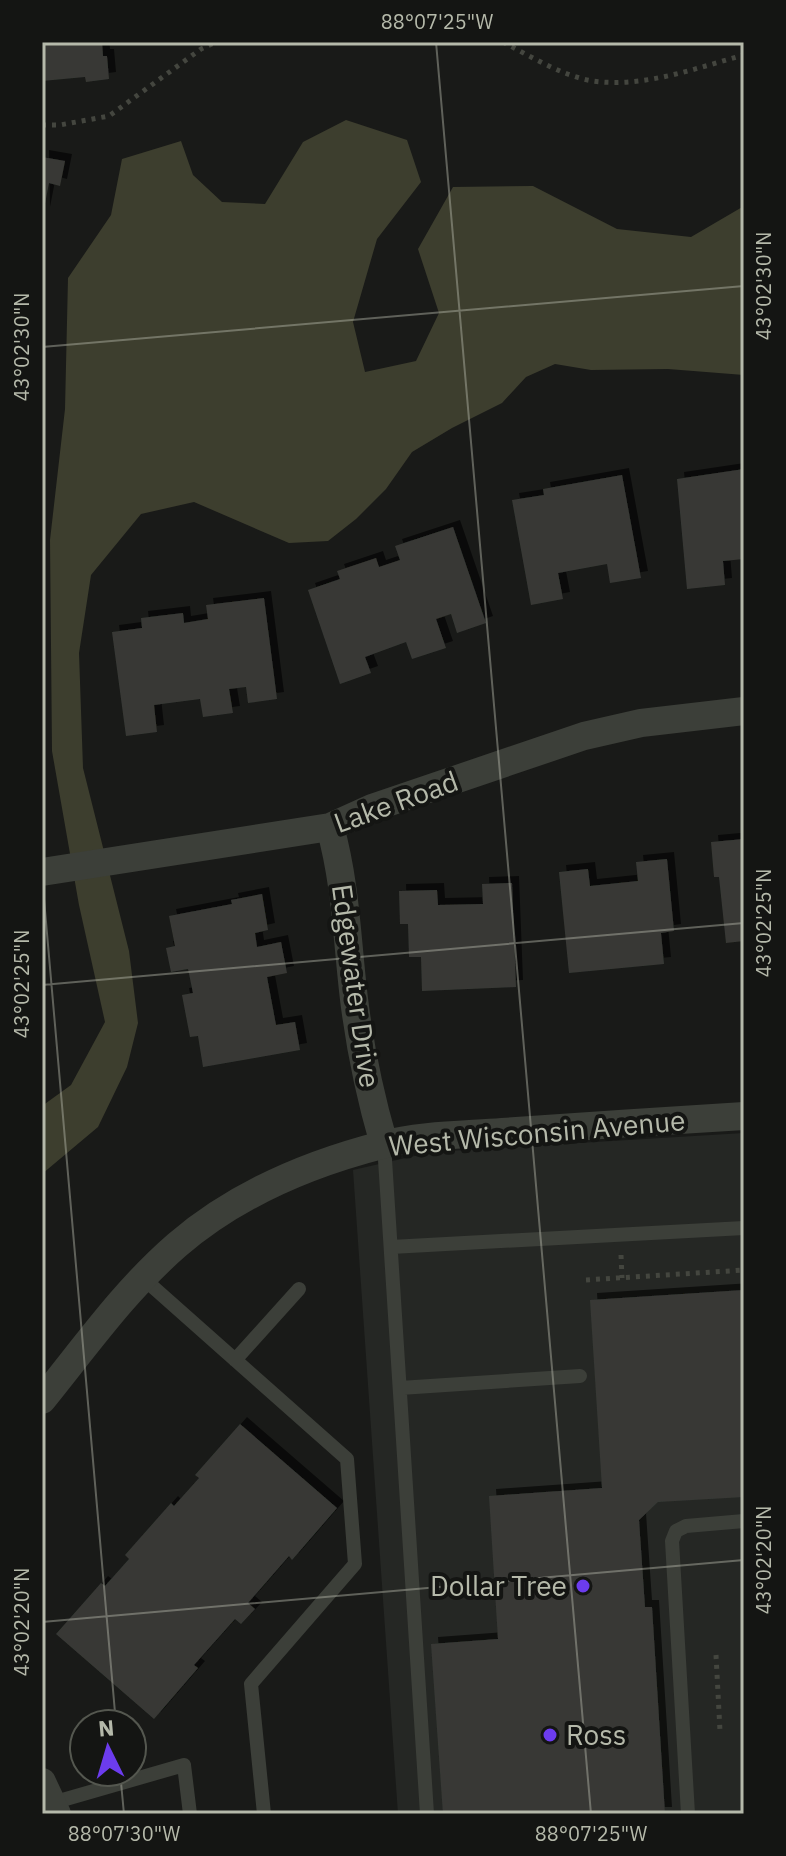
<svg xmlns="http://www.w3.org/2000/svg" width="786" height="1856" viewBox="0 0 786 1856" font-family="'IBM Plex Sans',sans-serif">
  <defs>
    <filter id="shadow"><feDropShadow dx="7" dy="-7" stdDeviation="0" flood-color="#0009"/></filter>
  </defs>
  <rect width="100%" height="100%" fill="#191a18"/>
  <path fill="#252724" d="M 744,1133 L 744,1814 L 398,1814 L 353,1170 L 432,1152 Z"/>
  <path fill="#3d3e2e" d="M 346,120 L 407,140 L 421,182 L 377,239 L 353,322 L 365,372 L 416,361 L 439,313 L 418,249 L 453,187 L 533,186 L 617,229 L 691,237 L 744,206 L 744,375 L 668,369 L 591,370 L 555,364 L 526,377 L 502,403 L 452,428 L 412,452 L 386,489 L 356,519 L 328,541 L 289,543 L 194,502 L 141,514 L 91,575 L 79,653 L 83,768 L 129,951 L 138,1023 L 127,1067 L 98,1127 L 42,1174 L 42,1106 L 71,1085 L 105,1022 L 79,905 L 52,751 L 50,540 L 65,409 L 68,278 L 111,215 L 122,159 L 181,141 L 193,175 L 222,202 L 265,204 L 303,142 Z"/>
  <path fill="#373935" filter="url(#shadow)" d="M 42,42 L 102,42 L 103,56 L 107,56 L 109,79 L 86,82 L 85,77 L 42,81 Z
    M 42,157 L 65,161 L 60,186 L 49,183 L 43,214 Z
    M 744,469 L 744,559 L 723,561 L 725,585 L 687,589 L 677,479 Z
    M 622,475 L 641,578 L 610,583 L 607,564 L 558,573 L 563,599 L 531,605 L 512,500 L 544,495 L 543,489 Z
    M 453,527 L 486,623 L 457,633 L 451,614 L 436,619 L 446,648 L 412,659 L 406,642 L 365,657 L 371,673 L 340,684 L 308,590 L 340,579 L 337,571 L 376,558 L 379,567 L 400,560 L 395,546 Z
    M 264,598 L 277,699 L 248,703 L 246,687 L 229,689 L 233,713 L 203,717 L 200,699 L 154,705 L 157,732 L 126,736 L 112,632 L 142,628 L 141,618 L 183,613 L 184,623 L 208,619 L 206,605 Z
    M 744,839 L 744,941 L 726,943 L 719,877 L 714,877 L 711,842 Z
    M 667,859 L 674,931 L 661,933 L 664,964 L 569,973 L 559,872 L 588,869 L 590,886 L 638,881 L 636,862 Z
    M 512,883 L 516,987 L 422,991 L 421,957 L 409,957 L 408,924 L 400,924 L 399,891 L 437,890 L 438,905 L 483,904 L 482,884 Z
    M 262,894 L 268,930 L 255,933 L 257,947 L 281,942 L 287,973 L 267,977 L 276,1025 L 295,1022 L 300,1050 L 203,1067 L 198,1036 L 190,1037 L 182,995 L 193,993 L 188,969 L 171,972 L 166,948 L 175,946 L 169,916 L 232,904 L 231,900 Z
    M 744,1290 L 744,1497 L 658,1502 L 639,1520 L 645,1607 L 652,1607 L 665,1814 L 443,1814 L 431,1644 L 498,1639 L 489,1496 L 602,1488 L 590,1300 Z
    M 240,1424 L 337,1508 L 292,1560 L 289,1556 L 248,1603 L 255,1609 L 241,1624 L 235,1619 L 194,1665 L 198,1668 L 154,1719 L 56,1634 L 101,1583 L 105,1586 L 129,1559 L 125,1555 L 171,1503 L 174,1506 L 199,1478 L 195,1475 Z"/>
  <g fill="none" stroke-linecap="round" stroke-linejoin="round">
    <path stroke="#44463f" stroke-width="5" stroke-dasharray="4 6" stroke-linecap="butt" d="M 503,42 C 530,56 562,76 593,81 C 644,88 696,68 744,55
      M 42,125 L 60,125 L 109,116 L 201,49 L 216,42
      M 621,1255 L 622,1278
      M 586,1280 L 744,1270
      M 716,1655 L 720,1731"/>
    <path stroke="#3c3f39" stroke-width="14" d="M 384,1144 L 427,1814
      M 391,1247 L 744,1228
      M 144,1279 L 347,1459 L 355,1564 L 251,1684 L 264,1814
      M 235,1360 L 299,1289
      M 400,1388 L 580,1376
      M 52,1803 L 184,1765 L 190,1814
      M 688,1814 L 672,1541 L 676,1531 L 686,1526 L 744,1521"/>
    <path stroke="#3c3f39" stroke-width="28" d="M 330,827 C 346,884 347,941 354,999 C 360,1048 370,1096 384,1144
      M 42,872 L 330,827 L 372,808 L 584,736 L 641,723 L 744,711
      M 42,1400 C 85,1347 125,1290 177,1245 C 235,1195 308,1164 382,1145 C 420,1135 463,1135 502,1132 C 583,1126 663,1121 744,1116
      M 42,1782 L 57,1814"/>
  </g>
  <path fill="none" stroke="#b5b9aa" stroke-width="2" stroke-opacity="0.45" d="M 436,42 L 591,1814M 42,347 L 744,286M 42,876 L 116,1724M 42,985 L 744,923M 42,1622 L 744,1560M 120,1772 L 124,1814"/>
  <g fill="#6c3cee" stroke="#141513" stroke-width="3">
    <circle cx="583" cy="1586" r="8"/>
    <circle cx="550" cy="1735" r="8"/>
  </g>
  <g text-anchor="middle" stroke-width="8" stroke-linejoin="round" paint-order="stroke">
    <g font-size="28" fill="#b5b9aa" stroke="#141513">
      <text transform="translate(396 802) rotate(-20)" y="10">Lake Road</text>
      <text transform="translate(356 986) rotate(82)" y="10">Edgewater Drive</text>
      <text transform="translate(537 1133) rotate(-5)" y="10">West Wisconsin Avenue</text>
    </g>
    <g font-size="28" fill="#b5b9aa" stroke="#141513" text-anchor="end">
      <text x="567" y="1596">Dollar Tree</text>
      <text x="566" y="1745" text-anchor="start">Ross</text>
    </g>
  </g>
  <rect width="786" height="1856" fill="none" stroke="#141513" stroke-width="88"/>
  <g transform="translate(108 1748) rotate(355)"><circle r="38" fill="#141513" stroke="#54574f" stroke-width="2"/>
  <path d="M0-6L14 30L0 20L-14 30Z" fill="#6c3cee"/>
  <text y="-12" font-size="22" font-weight="bold" text-anchor="middle" fill="#b5b9aa">N</text>
  </g>
  <rect x="44" y="44" width="698" height="1768" fill="none" stroke="#b5b9aa" stroke-width="3"/>
  <g font-size="20" text-anchor="middle" fill="#b5b9aa">
    <text x="437" y="29">88°07'25"W</text>
    <text transform="translate(764 286) rotate(-90)" y="7">43°02'30"N</text>
    <text transform="translate(22 347) rotate(-90)" y="7">43°02'30"N</text>
    <text transform="translate(764 923) rotate(-90)" y="7">43°02'25"N</text>
    <text transform="translate(22 984) rotate(-90)" y="7">43°02'25"N</text>
    <text transform="translate(764 1560) rotate(-90)" y="7">43°02'20"N</text>
    <text transform="translate(22 1622) rotate(-90)" y="7">43°02'20"N</text>
    <text x="124" y="1841">88°07'30"W</text>
    <text x="591" y="1841">88°07'25"W</text>
  </g>
</svg>
